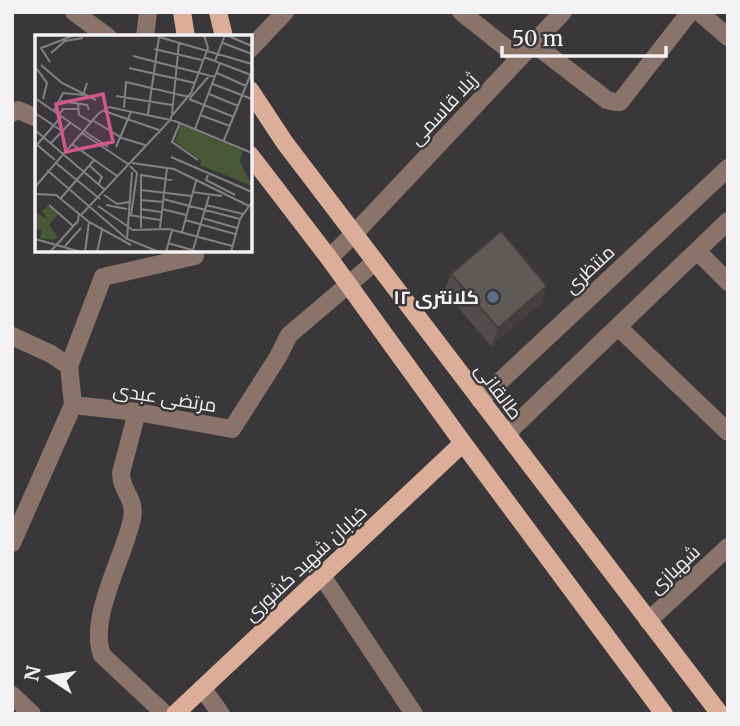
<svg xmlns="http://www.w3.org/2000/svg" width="740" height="726" viewBox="0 0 740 726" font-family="Merriweather,Cairo,serif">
  <rect width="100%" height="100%" fill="#39373a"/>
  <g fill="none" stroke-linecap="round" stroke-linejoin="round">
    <path stroke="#8a7469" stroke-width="18" d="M 74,12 L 108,37
      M 461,12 L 519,58
      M 699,12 L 728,37
      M 145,37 L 148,12
      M 533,43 L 607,100 L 615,102 L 620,102 L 690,12
      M 250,49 L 285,12
      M 12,113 L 18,110 L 37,118
      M 697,251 L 728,282
      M 329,258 L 354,234 L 563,12
      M 618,327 L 728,432
      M 12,336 L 51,354 L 69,366
      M 480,400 L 728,168
      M 73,405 L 137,412 L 232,429 L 278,357 L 289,335 L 375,262
      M 137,412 L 121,473 C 121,493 136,496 132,519 C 124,557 88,618 102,655 L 165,714
      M 506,434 L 728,221
      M 12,543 L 73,405 L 69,366 L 103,277 L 195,256
      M 322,576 L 414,714
      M 648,621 L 728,547
      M 203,689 L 221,714
      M 12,695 L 32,714"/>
    <path stroke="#dcae99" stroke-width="18" d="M 182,12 L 186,37
      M 218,12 L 224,37
      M 250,90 L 285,143 L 720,714
      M 250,155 L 329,258 L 463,443 L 664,714
      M 175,714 L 463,443"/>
  </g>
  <path fill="#514d4c" d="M 451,274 L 541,303 L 491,346 L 444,291 Z"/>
  <path fill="#423f3e" d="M 547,286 L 541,303 L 491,346 L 498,328 Z"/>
  <path fill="#5e5a58" stroke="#423f3e" stroke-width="2" d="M 501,231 L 547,286 L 498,328 L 451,274 Z"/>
  <circle fill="#5c6f8a" stroke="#39373a" stroke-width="2.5" cx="493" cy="297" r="7"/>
  <g text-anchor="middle" stroke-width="5" stroke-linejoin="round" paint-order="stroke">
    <g font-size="19" fill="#f3f1f3" stroke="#39373a">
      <text transform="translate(443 109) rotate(-47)" y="7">ژیلا قاسمی</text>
      <text transform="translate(589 269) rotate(-43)" y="7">منتظری</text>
      <text transform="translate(499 391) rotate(53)" y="7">طالقانی</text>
      <text transform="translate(165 397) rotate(9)" y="7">مرتضی عبدی</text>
      <text transform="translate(305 563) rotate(-43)" y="7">خیابان شهید کشوری</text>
      <text transform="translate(674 569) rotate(-43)" y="7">شهبازی</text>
    </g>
    <g font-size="19" font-weight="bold" fill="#f3f1f3" stroke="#39373a" text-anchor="end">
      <text x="479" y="304">کلانتری ۱۲</text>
    </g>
  </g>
  <g transform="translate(35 35)">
    <rect width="217" height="217" fill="#39373a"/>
    <path d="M 146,90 L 208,116 L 205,127 L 217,151 L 165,130 L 166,125 L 140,107 ZM 13,171 L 23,179 L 14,189 L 23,203 L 17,205 L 5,203 L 7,195 L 0,193 L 0,177 L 13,184 L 7,176 Z" fill="#495837"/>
    <path fill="none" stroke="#838184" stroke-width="2" d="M 191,0 L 217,11M 124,2 L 217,29M 188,8 L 217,19M 119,14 L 167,25M 16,18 L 30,6 L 48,3M 98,21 L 180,42M 169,22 L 216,40M 180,26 L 190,0M 15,27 L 6,13 L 40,0M 6,30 L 27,48 L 61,65M 94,33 L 160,48M 2,34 L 12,48 L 8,64M 182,38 L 211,51M 178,49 L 217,64M 174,59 L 203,71M 81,61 L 137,70M 0,63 L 46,95M 155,63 L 175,40M 154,64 L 199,82M 26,66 L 52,70 L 54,75M 43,69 L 44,80 L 56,87M 89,73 L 91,47 L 154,62M 19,76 L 28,58 L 48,60 L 52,48M 69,76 L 124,95M 0,78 L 27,96M 113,79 L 124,2M 137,79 L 144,8M 24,80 L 28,74 L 43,74M 165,80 L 195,91M 135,83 L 156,58 L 173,13 L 169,0M 59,86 L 87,103 L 110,110M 145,88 L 137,107 L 163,125M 160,94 L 185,28M 0,95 L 70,155M 49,96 L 73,112M 47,98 L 93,129M 189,105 L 217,36M 0,108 L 20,125M 16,108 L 35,88M 37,109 L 82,141M 0,112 L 26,82M 81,112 L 96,77M 136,122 L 217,157M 21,128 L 65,164M 97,128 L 139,134 L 214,171M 55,131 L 67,142 L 63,150M 95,131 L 102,138 L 96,180M 12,135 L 92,204 L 124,217M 173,140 L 171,145 L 200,160M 0,152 L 63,79 L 74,72 L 140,86 L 217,118M 106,155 L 156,161M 157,157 L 187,161M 0,159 L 21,160 L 54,187 L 96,210M 69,160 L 82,169 L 94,167M 26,163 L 59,125M 128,164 L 205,184M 106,165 L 128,167M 14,170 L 38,191M 71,170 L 92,174M 171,170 L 208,179M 63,171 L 98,195 L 134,194 L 197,211M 105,174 L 126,177M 127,174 L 151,180M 46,180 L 137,83M 94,180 L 125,185M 167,183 L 202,193M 150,185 L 200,199M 106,193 L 106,140 L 137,145M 125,193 L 132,133M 147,197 L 161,146M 0,204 L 46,217M 92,204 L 97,137M 133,208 L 164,217M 30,211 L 46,193M 158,215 L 174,161M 15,217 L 43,186 L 44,178M 50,217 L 54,187M 62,217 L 67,195M 131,217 L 137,195M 196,217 L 205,184 L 217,167"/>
    <path fill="#d15989" fill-opacity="0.15" stroke="#d15989" stroke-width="3.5" d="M 68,59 L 78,107 L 31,117 L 21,69 Z"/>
    <rect width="217" height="217" fill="none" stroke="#f3f1f3" stroke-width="3.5"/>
  </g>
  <rect width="740" height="726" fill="none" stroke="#f3f1f3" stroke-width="28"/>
  <g transform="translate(49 677) rotate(282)" stroke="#39373a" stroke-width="5" paint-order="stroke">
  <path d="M0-5L12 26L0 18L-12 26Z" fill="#f3f1f3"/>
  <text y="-10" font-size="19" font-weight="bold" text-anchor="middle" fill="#f3f1f3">N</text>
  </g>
  <path d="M502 46v10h164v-10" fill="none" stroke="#f3f1f3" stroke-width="3.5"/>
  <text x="512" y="46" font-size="21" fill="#f3f1f3" stroke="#39373a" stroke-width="5" paint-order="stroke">50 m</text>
</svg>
